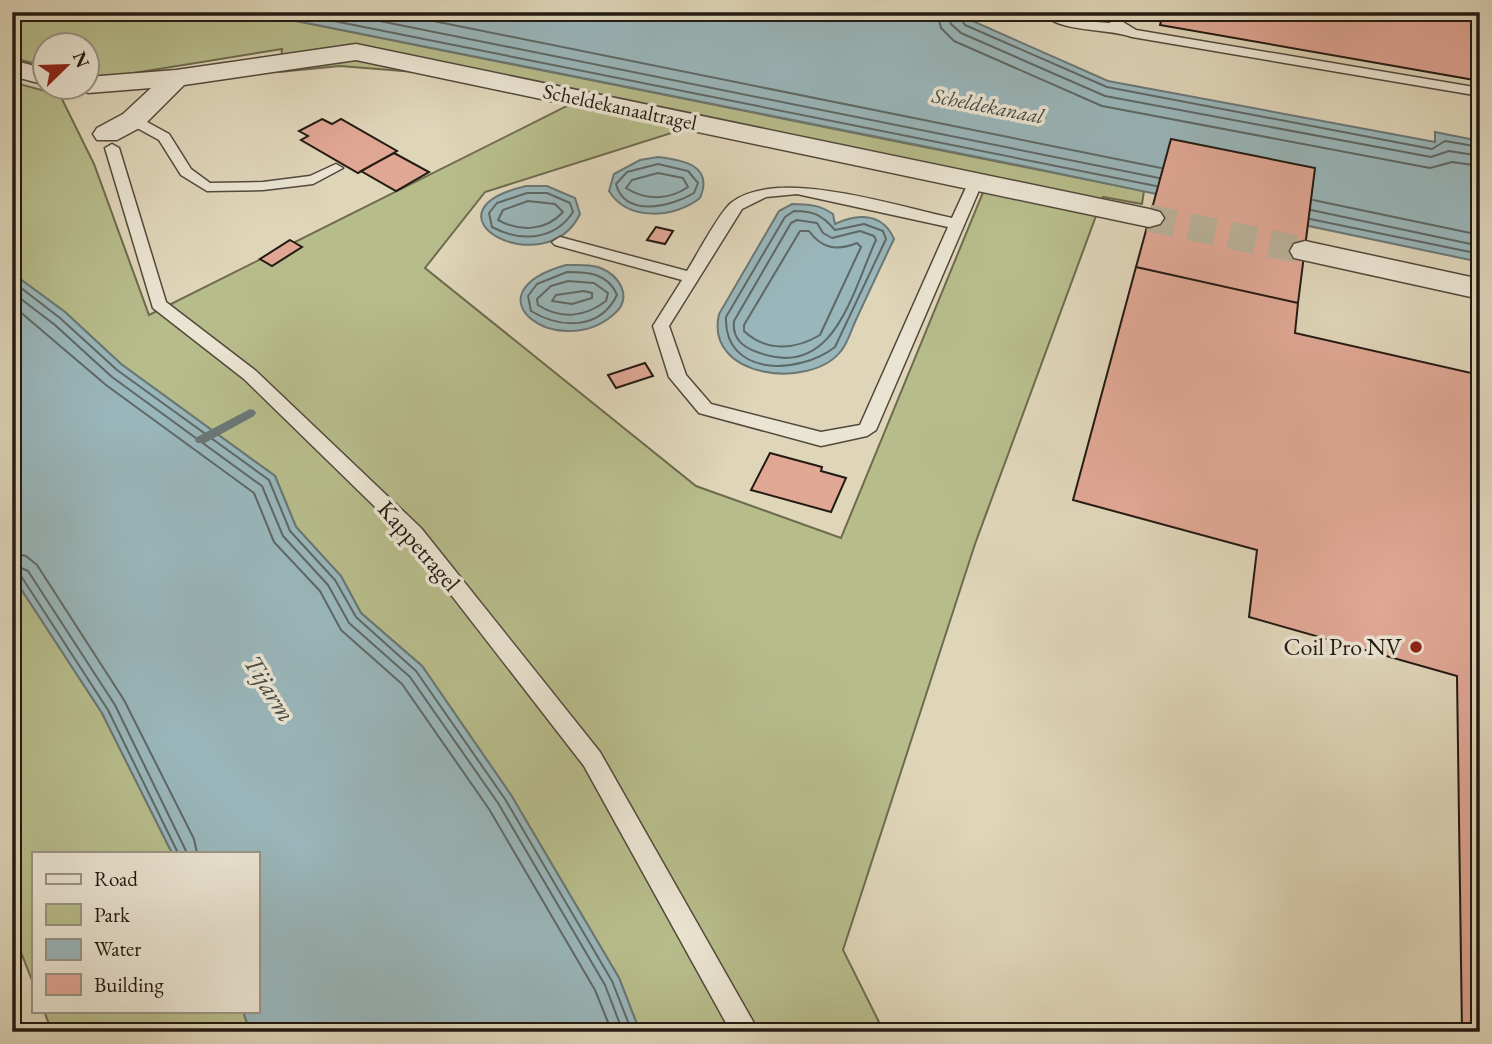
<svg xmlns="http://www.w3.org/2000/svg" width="1492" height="1044" viewBox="0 0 1492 1044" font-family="'EB Garamond',serif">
  <rect width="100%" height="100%" fill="#dfd5b9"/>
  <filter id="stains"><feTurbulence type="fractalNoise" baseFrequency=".00286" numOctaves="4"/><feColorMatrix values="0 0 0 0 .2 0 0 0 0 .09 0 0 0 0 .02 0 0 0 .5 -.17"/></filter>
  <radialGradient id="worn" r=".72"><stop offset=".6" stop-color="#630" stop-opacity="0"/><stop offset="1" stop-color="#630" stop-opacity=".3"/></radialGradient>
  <path fill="#b7bc8b" stroke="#6d6b4e" stroke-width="2" fill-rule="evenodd" d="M 12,12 L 251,12 L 1144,191 L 1142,204 L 1103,197 L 975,544 L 843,950 L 884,1032 L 640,1032 L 619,978 L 511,795 L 422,666 L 361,613 L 341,576 L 296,527 L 275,476 L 121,364 L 65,312 L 12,273 L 12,82 L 60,95 L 94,164 L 149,315 L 569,105 L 415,72 L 340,66 L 280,72 L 282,49 L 97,79 L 88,77 L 88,46 L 46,46 L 45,66 L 12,58 ZM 687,128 L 984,190 L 841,538 L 696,486 L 425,268 L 485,192 Z
    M 12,575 L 102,713 L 172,853 L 33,853 L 33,983 L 12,929 Z
    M 44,1011 L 243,1011 L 250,1032 L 52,1032 Z"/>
  <path fill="#99b6ba" stroke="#6a7877" stroke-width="2" d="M 252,12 L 960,12 L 968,19 L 1108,81 L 1435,142 L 1435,132 L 1480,141 L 1480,262 L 1023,166 Z
    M 658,157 C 683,160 714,165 700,198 C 675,218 628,222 609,191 L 614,174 L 640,160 Z
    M 526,186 L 547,186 L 575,198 L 580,214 C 545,286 413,213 526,186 Z
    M 792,204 C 808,204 820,205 833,214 L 835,224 C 858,213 883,213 894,239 C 881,266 868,294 855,322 C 851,331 847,344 841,351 C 811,390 704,379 719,314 L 779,211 Z
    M 566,265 C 576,265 588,264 598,267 C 620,275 634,298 613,315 C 558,362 464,294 566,265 Z
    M 12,273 L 65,312 L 121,364 L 275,476 L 296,527 L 341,576 L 361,613 L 422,666 L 511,795 L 619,978 L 640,1032 L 250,1032 L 243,1011 L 257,1011 L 257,853 L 172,853 L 102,713 L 12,575 Z"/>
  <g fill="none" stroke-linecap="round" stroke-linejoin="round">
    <path stroke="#5e6866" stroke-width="2" d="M 289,12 L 1156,186
      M 335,12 L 1159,178
      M 389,12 L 1161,168
      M 937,12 L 941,28 L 954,41 L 1102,106 L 1430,168 L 1452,162 L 1480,166
      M 948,12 L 951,24 L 961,33 L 1105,96 L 1431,157 L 1449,151 L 1480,156
      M 956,12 L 965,25 L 1107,87 L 1432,149 L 1445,141 L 1480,147
      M 658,164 L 688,171 L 698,183 L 694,193 C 671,207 625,218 616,184 L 627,172 Z
      M 658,173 L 683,178 L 688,187 C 669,200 646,201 626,188 L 632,180 Z
      M 527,193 L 547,193 L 570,203 L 573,212 C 554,241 520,242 492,227 L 489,213 L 497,203 Z
      M 1313,200 L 1480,235
      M 528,201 L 555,204 L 563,212 C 546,231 520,232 498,220 L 503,210 Z
      M 1311,210 L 1480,246
      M 794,211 C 814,211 822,215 835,230 L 864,224 L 883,231 L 886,239 L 835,347 C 799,375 724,377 726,317 L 785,217 Z
      M 1310,219 L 1480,254
      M 797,220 L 817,223 L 823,233 L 832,238 L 860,231 L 874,236 L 876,240 C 852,292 834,382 757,352 C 742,347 732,338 734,321 L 791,223 Z
      M 800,231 L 809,231 C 822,249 837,251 857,243 L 861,247 L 820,335 C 795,350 766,352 744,331 L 744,325 Z
      M 567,272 C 588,272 608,273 617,295 C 600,330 561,329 531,311 L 528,296 L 537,284 Z
      M 12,281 L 60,318 L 117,370 L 269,480 L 290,531 L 335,580 L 356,617 L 416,671 L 505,799 L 612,981 L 632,1032
      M 568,281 L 594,283 L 608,293 L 606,301 C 585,317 561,320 538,305 L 537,299 L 551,286 Z
      M 584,291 L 592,293 L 592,298 L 572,304 L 552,301 L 556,295 Z
      M 12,292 L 55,325 L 112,377 L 262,486 L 283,536 L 328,585 L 349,623 L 410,677 L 498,803 L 605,985 L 623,1032
      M 12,305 L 106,385 L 254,493 L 274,542 L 320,591 L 341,630 L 402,684 L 489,809 L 595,990 L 612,1032
      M 12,553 L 26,556 L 37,565 L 124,700 L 194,839 L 197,853
      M 12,564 L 28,571 L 115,705 L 187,853
      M 12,573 L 21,576 L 108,710 L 178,853"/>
    <path fill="#6a7877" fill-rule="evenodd" d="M 250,409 L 254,410 L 256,413 L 254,416 L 205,443 L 197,443 L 195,440 L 197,437 Z"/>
  </g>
  <path fill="#e0a795" stroke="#231a12" stroke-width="2" d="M 1164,12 L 1480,12 L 1480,81 L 1160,25 Z
    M 322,119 L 332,124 L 341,119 L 397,151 L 358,173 L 301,140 L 308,136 L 299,131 Z
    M 1171,139 L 1315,168 L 1298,303 L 1136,267 Z
    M 394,153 L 429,172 L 396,191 L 361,171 Z
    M 656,227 L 673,231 L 665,244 L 647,240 Z
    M 290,240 L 302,247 L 272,266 L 260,259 Z
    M 1136,267 L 1298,303 L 1295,333 L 1480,375 L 1480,1032 L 1462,1032 L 1457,676 L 1249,617 L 1257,550 L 1073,500 Z
    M 645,363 L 653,376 L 616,388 L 608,375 Z
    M 770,453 L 822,467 L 821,471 L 846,478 L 831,512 L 751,490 Z"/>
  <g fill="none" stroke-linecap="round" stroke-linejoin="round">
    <path stroke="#b9b098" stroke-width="27" stroke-dasharray="27 14" stroke-linecap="butt" d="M 1149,218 L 1305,251"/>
    <defs>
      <path id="lane" d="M 1039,12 L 1055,12 L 1069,20 L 1110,23 L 1114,12 L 1126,12 L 1123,22 L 1136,30 L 1480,88 L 1480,96 L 1132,37 C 1102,27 1064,34 1039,12 Z
        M 128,117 L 138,117 L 169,134 L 191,169 L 210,183 L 263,182 L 310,176 L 336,164 L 343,168 L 313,184 L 263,190 L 207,191 L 181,175 L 159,140 L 128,123 Z
        M 112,144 L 119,148 L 166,302 L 256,371 L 421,528 L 600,752 L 759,1032 L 731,1032 L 584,766 L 407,538 L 244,379 L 153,308 L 105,148 Z
        M 976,177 L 983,181 L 876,430 L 867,436 L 821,446 L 699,413 L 669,377 L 653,326 L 682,280 L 555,245 L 552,242 L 560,237 L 687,271 C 697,255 719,213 731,203 C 776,166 899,207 952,218 L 969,181 ZM 797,194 L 948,227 L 860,425 L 821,432 L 711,404 L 686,375 L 669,326 L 742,209 L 766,197 Z"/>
      <path id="street" d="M 356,44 L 1149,209 L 1160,212 L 1164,218 L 1160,224 L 1149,227 L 356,60 L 184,85 L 143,126 L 117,140 L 97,140 L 93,134 L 97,128 L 123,114 L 151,88 L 88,93 L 77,88 L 88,88 L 88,77 L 176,70 Z
        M 12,60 L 46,69 L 46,85 L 12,76 Z
        M 1305,241 L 1480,279 L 1480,299 L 1294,258 L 1290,251 L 1294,244 Z"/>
    </defs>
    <use href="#lane" stroke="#52493c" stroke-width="3"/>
    <use href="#street" stroke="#52493c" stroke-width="3"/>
    <use href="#lane" fill="#eae4d2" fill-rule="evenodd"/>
    <use href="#street" fill="#eae4d2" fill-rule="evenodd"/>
  </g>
  <circle fill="#8f2418" stroke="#eae4d2" stroke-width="2.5" cx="1416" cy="647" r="7"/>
  <g text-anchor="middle" stroke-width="7" stroke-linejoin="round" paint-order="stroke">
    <g font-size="21" font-style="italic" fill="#464944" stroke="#eae4d2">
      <text transform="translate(988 106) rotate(11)" y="7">Scheldekanaal</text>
    </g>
    <g font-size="21" fill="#231a12" stroke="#eae4d2">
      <text transform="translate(620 107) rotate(12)" y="7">Scheldekanaaltragel</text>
    </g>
    <g font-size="24" fill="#231a12" stroke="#eae4d2">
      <text transform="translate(419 546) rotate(49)" y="8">Kappetragel</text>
    </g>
    <g font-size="24" fill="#231a12" stroke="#eae4d2" text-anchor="end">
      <text x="1402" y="655">Coil Pro NV</text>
    </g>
    <g font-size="26" font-style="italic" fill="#464944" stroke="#eae4d2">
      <text transform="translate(270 688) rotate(58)" y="9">Tijarm</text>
    </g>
  </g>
  <rect width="1492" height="1044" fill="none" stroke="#dfd5b9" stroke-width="42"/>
  <rect x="14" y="14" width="1464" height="1016" fill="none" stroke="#231a12" stroke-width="3.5"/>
  <rect x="21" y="21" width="1450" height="1002" fill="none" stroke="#231a12" stroke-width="2"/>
  <rect x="32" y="852" width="228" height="161" fill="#eae4d2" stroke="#9a9385" stroke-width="2"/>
  <rect x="46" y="874" width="35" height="10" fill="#eae4d2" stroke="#9a9385" stroke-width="2"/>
  <text x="94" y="886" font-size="21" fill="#231a12">Road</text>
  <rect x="46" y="904" width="35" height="21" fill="#b7bc8b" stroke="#9a9385" stroke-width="2"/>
  <text x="94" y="922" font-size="21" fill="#231a12">Park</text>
  <rect x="46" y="939" width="35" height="21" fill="#99b6ba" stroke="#9a9385" stroke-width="2"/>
  <text x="94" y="956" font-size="21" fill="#231a12">Water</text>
  <rect x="46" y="974" width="35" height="21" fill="#e0a795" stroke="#9a9385" stroke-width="2"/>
  <text x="94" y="992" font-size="21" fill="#231a12">Building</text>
  <g transform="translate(66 66) rotate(67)"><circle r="33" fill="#eae4d2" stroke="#9a9385" stroke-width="2"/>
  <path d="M0-5L12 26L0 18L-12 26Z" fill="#8f2418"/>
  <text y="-10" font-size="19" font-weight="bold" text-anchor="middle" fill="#231a12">N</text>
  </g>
  <rect width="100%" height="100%" filter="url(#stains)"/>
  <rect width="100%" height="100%" fill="url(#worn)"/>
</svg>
